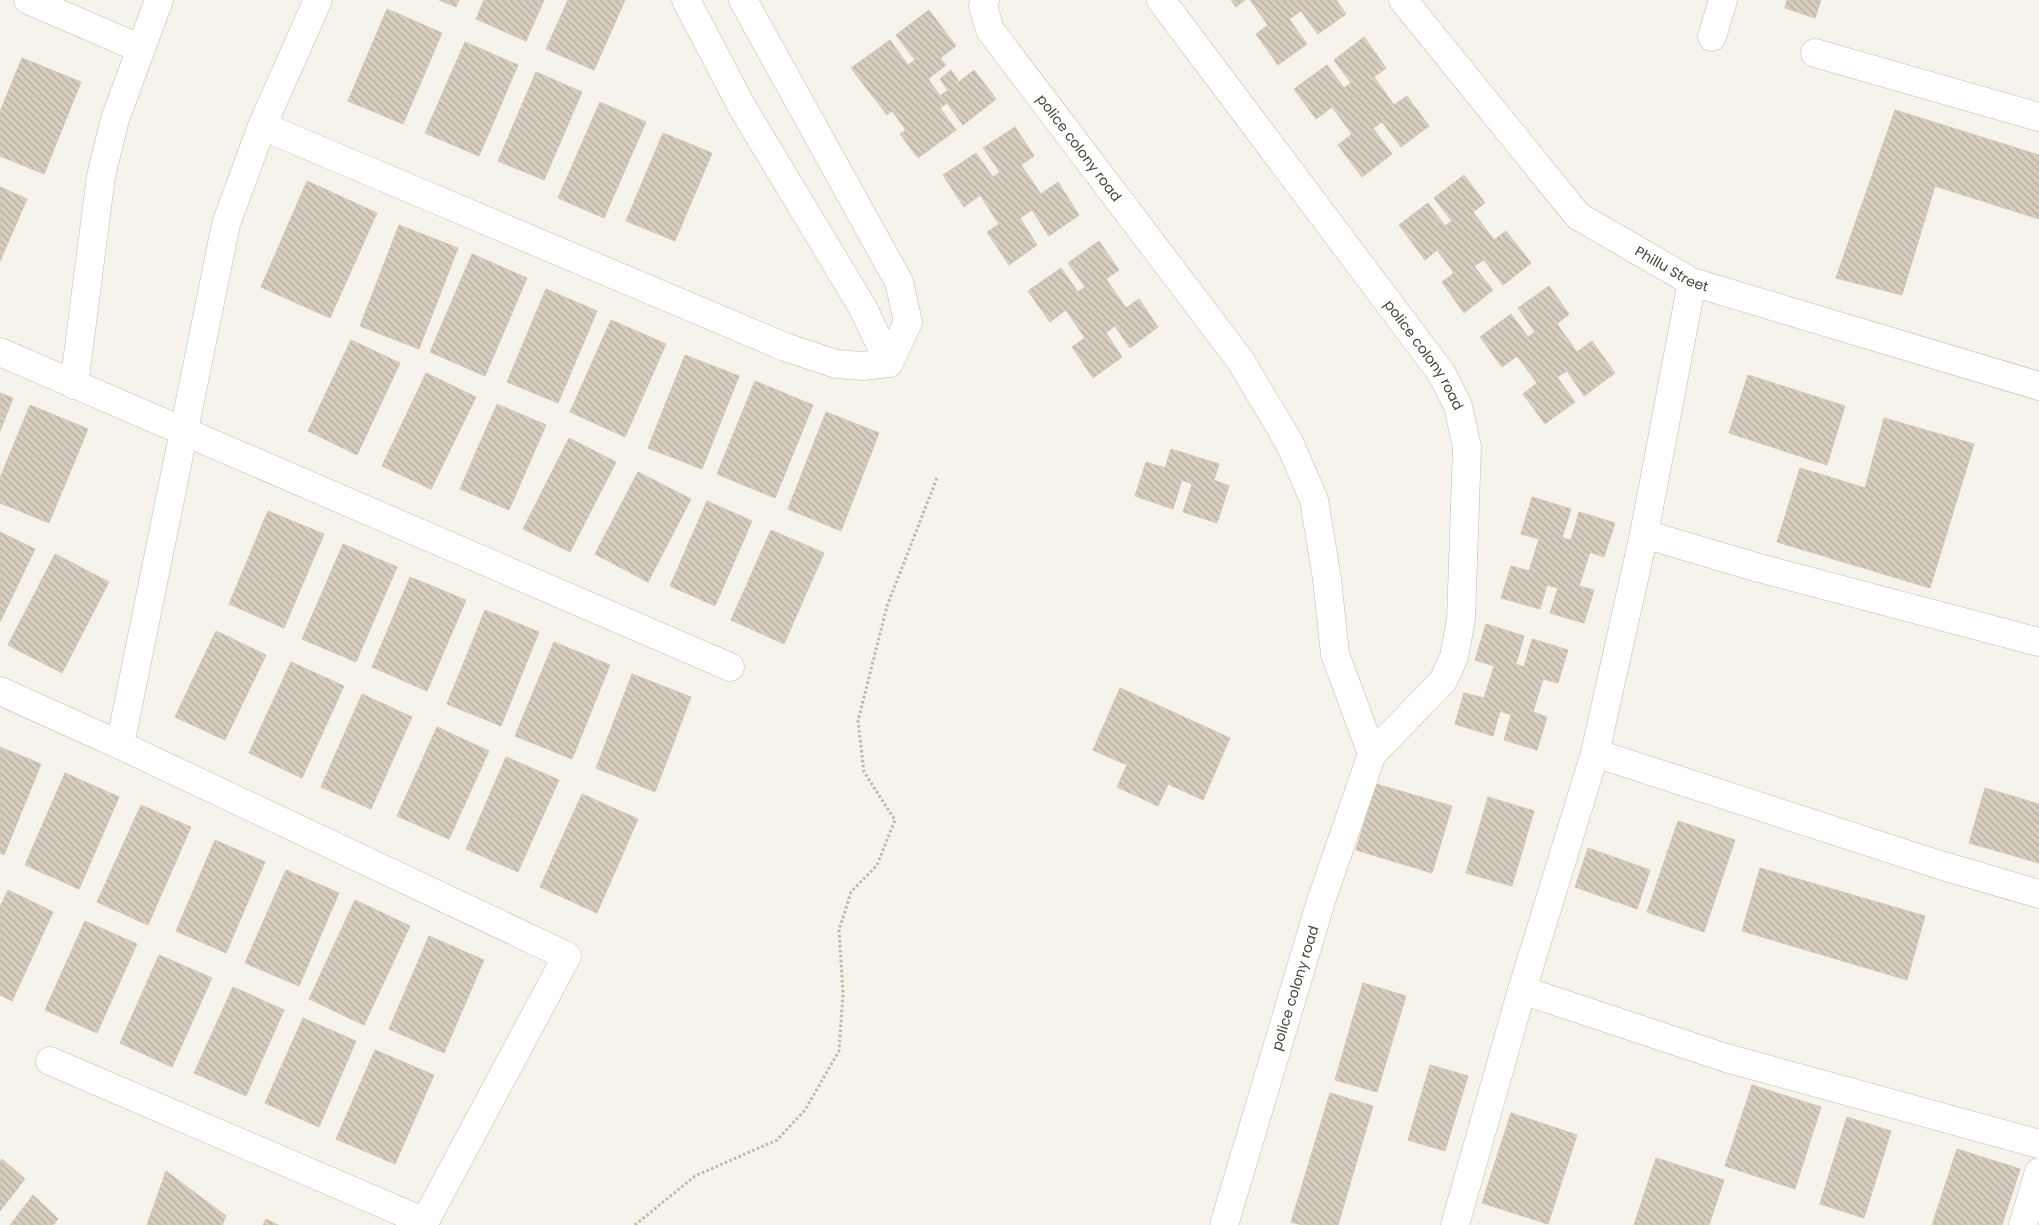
<svg xmlns="http://www.w3.org/2000/svg" width="2039" height="1225" viewBox="0 0 2039 1225" font-family="Poppins,sans-serif">
  <defs>
    <pattern id="building-back-hatch" width="6" height="6" patternUnits="userSpaceOnUse" patternTransform="scale(1.25)"><rect width="6" height="6" fill="#d8cfc1"/><path d="M-1 5l2 2M0 0l6 6M5-1l2 2" fill="none" stroke="#b1aa9e"/></pattern>
  </defs>
  <rect width="100%" height="100%" fill="#f6f3ec"/>
  <path fill="url(#building-back-hatch)" stroke="#d3c7b4" d="M 439,0 L 459,0 L 456,7 Z
    M 484,0 L 544,0 L 526,41 L 476,19 Z
    M 568,0 L 625,0 L 594,70 L 546,49 Z
    M 1231,0 L 1245,0 L 1236,7 Z
    M 1250,0 L 1336,0 L 1346,14 L 1318,34 L 1301,11 L 1289,19 L 1307,44 L 1278,65 L 1256,34 L 1268,25 Z
    M 1787,0 L 1821,0 L 1815,18 L 1785,8 Z
    M 387,9 L 442,33 L 403,124 L 348,101 Z
    M 929,10 L 956,46 L 940,58 L 946,65 L 928,79 L 940,96 L 948,90 L 940,79 L 951,70 L 959,82 L 974,70 L 996,99 L 963,125 L 947,103 L 940,108 L 956,130 L 918,158 L 900,134 L 906,130 L 892,111 L 887,115 L 851,68 L 890,40 L 908,65 L 915,60 L 896,35 Z
    M 1364,37 L 1386,68 L 1374,77 L 1394,105 L 1407,96 L 1429,126 L 1401,147 L 1382,122 L 1373,128 L 1392,154 L 1362,177 L 1338,145 L 1352,134 L 1332,107 L 1316,119 L 1294,89 L 1327,65 L 1344,88 L 1351,83 L 1334,60 Z
    M 465,42 L 518,65 L 479,156 L 425,133 Z
    M 22,58 L 81,82 L 44,174 L 0,156 L 0,112 Z
    M 536,72 L 582,92 L 544,180 L 498,161 Z
    M 600,102 L 646,122 L 604,218 L 558,198 Z
    M 1895,110 L 2039,155 L 2039,219 L 1935,186 L 1902,295 L 1836,278 Z
    M 1015,127 L 1034,156 L 1021,165 L 1041,194 L 1058,182 L 1079,215 L 1049,236 L 1032,210 L 1020,218 L 1037,245 L 1009,265 L 987,232 L 999,224 L 980,195 L 964,207 L 943,175 L 976,153 L 993,177 L 1000,172 L 983,148 Z
    M 663,133 L 712,153 L 675,241 L 626,221 Z
    M 1464,175 L 1485,203 L 1473,212 L 1494,240 L 1506,231 L 1531,263 L 1503,285 L 1484,260 L 1474,266 L 1493,290 L 1464,313 L 1442,282 L 1454,273 L 1437,250 L 1425,260 L 1399,225 L 1428,203 L 1445,226 L 1452,221 L 1434,198 Z
    M 307,181 L 377,213 L 330,318 L 261,287 Z
    M 0,187 L 27,199 L 0,261 Z
    M 399,225 L 458,248 L 419,349 L 360,326 Z
    M 1099,241 L 1119,270 L 1106,279 L 1126,308 L 1139,299 L 1158,327 L 1130,348 L 1115,326 L 1106,333 L 1122,357 L 1093,378 L 1072,347 L 1085,338 L 1066,310 L 1050,322 L 1028,291 L 1061,268 L 1078,292 L 1085,287 L 1068,263 Z
    M 472,254 L 527,278 L 485,376 L 430,352 Z
    M 1549,286 L 1569,314 L 1557,324 L 1577,352 L 1592,341 L 1615,373 L 1584,396 L 1567,371 L 1557,377 L 1575,402 L 1545,424 L 1523,394 L 1537,383 L 1517,356 L 1502,367 L 1480,337 L 1511,314 L 1528,337 L 1535,332 L 1518,308 Z
    M 546,289 L 597,311 L 558,403 L 507,382 Z
    M 611,320 L 666,344 L 625,437 L 570,412 Z
    M 351,340 L 400,363 L 357,455 L 308,431 Z
    M 685,355 L 739,376 L 702,469 L 648,448 Z
    M 426,373 L 476,397 L 431,489 L 382,466 Z
    M 1748,375 L 1845,406 L 1827,465 L 1729,433 Z
    M 755,381 L 813,405 L 775,498 L 717,474 Z
    M 0,393 L 13,398 L 0,431 Z
    M 497,404 L 546,425 L 509,510 L 460,489 Z
    M 30,405 L 88,429 L 49,523 L 0,503 L 0,478 Z
    M 826,412 L 879,433 L 841,531 L 788,509 Z
    M 1884,418 L 1974,444 L 1930,588 L 1777,542 L 1800,468 L 1865,488 Z
    M 569,438 L 616,462 L 570,552 L 523,529 Z
    M 1171,449 L 1219,464 L 1214,480 L 1229,486 L 1217,523 L 1183,512 L 1192,484 L 1182,480 L 1173,509 L 1135,496 L 1146,462 L 1165,468 Z
    M 638,472 L 691,499 L 648,582 L 595,554 Z
    M 1532,497 L 1571,509 L 1562,538 L 1571,540 L 1579,512 L 1615,523 L 1604,557 L 1590,552 L 1579,586 L 1594,590 L 1584,623 L 1550,613 L 1558,588 L 1547,585 L 1540,609 L 1501,598 L 1511,566 L 1529,571 L 1539,539 L 1521,534 Z
    M 707,501 L 752,521 L 715,606 L 670,586 Z
    M 268,511 L 324,534 L 284,628 L 229,604 Z
    M 771,530 L 824,553 L 784,644 L 731,620 Z
    M 0,532 L 35,549 L 0,622 Z
    M 343,544 L 397,567 L 356,662 L 302,639 Z
    M 55,554 L 109,582 L 62,673 L 8,645 Z
    M 410,577 L 466,600 L 427,691 L 372,667 Z
    M 485,610 L 539,632 L 501,726 L 447,704 Z
    M 1486,624 L 1524,636 L 1516,664 L 1524,667 L 1532,639 L 1568,650 L 1558,683 L 1543,679 L 1533,712 L 1547,717 L 1537,750 L 1504,740 L 1511,715 L 1500,711 L 1493,736 L 1455,724 L 1464,693 L 1484,698 L 1494,666 L 1475,660 Z
    M 216,631 L 266,655 L 225,740 L 175,717 Z
    M 554,642 L 610,665 L 572,759 L 515,736 Z
    M 291,662 L 344,686 L 302,778 L 249,753 Z
    M 632,674 L 691,697 L 655,792 L 596,768 Z
    M 1120,688 L 1230,738 L 1203,800 L 1168,784 L 1158,806 L 1117,787 L 1127,765 L 1093,750 Z
    M 362,694 L 412,717 L 371,809 L 321,787 Z
    M 437,727 L 489,751 L 449,839 L 397,816 Z
    M 0,747 L 41,764 L 4,855 L 0,853 Z
    M 506,757 L 559,780 L 518,872 L 466,849 Z
    M 65,773 L 119,797 L 79,889 L 25,865 Z
    M 1376,784 L 1452,806 L 1432,873 L 1356,850 Z
    M 1985,788 L 2039,804 L 2039,863 L 1969,843 Z
    M 582,794 L 638,819 L 597,913 L 540,887 Z
    M 1488,797 L 1534,811 L 1512,886 L 1466,873 Z
    M 141,805 L 191,827 L 148,925 L 97,902 Z
    M 1678,821 L 1735,840 L 1704,932 L 1647,912 Z
    M 215,840 L 265,862 L 226,953 L 176,931 Z
    M 1588,848 L 1650,870 L 1637,909 L 1575,887 Z
    M 1760,868 L 1925,916 L 1907,980 L 1742,931 Z
    M 286,870 L 339,893 L 299,986 L 245,963 Z
    M 8,890 L 53,912 L 12,1001 L 0,995 L 0,907 Z
    M 355,900 L 410,926 L 364,1025 L 309,999 Z
    M 85,921 L 137,944 L 97,1033 L 45,1010 Z
    M 429,936 L 484,960 L 444,1053 L 389,1029 Z
    M 159,955 L 212,978 L 172,1067 L 120,1043 Z
    M 1363,983 L 1406,996 L 1377,1092 L 1335,1080 Z
    M 233,987 L 284,1010 L 246,1096 L 194,1073 Z
    M 303,1018 L 356,1041 L 319,1127 L 265,1103 Z
    M 375,1050 L 434,1075 L 395,1164 L 336,1139 Z
    M 1430,1065 L 1468,1076 L 1445,1151 L 1408,1140 Z
    M 1752,1085 L 1821,1107 L 1795,1189 L 1725,1166 Z
    M 1330,1093 L 1373,1106 L 1338,1225 L 1302,1225 L 1291,1222 Z
    M 1511,1113 L 1577,1135 L 1548,1224 L 1482,1203 Z
    M 1847,1117 L 1891,1131 L 1864,1218 L 1820,1204 Z
    M 1957,1149 L 2020,1169 L 2002,1225 L 1932,1225 Z
    M 1656,1158 L 1724,1180 L 1709,1225 L 1634,1225 Z
    M 2,1159 L 25,1179 L 0,1211 L 0,1162 Z
    M 166,1171 L 226,1216 L 222,1225 L 147,1225 Z
    M 33,1195 L 58,1219 L 53,1225 L 10,1225 Z
    M 266,1219 L 278,1225 L 263,1225 Z"/>
  <g fill="none" stroke-linecap="round" stroke-linejoin="round">
    <defs>
      <g id="minor">
        <path d="M 28,0 L 141,49"/>
        <path d="M 686,0 L 742,107 L 863,308 L 889,363"/>
        <path d="M 743,0 L 899,282 L 908,322 L 889,363"/>
        <path id="s1" d="M 985,0 L 983,6 L 990,30 L 1240,360 L 1289,442 L 1314,500 L 1327,579 L 1335,654 L 1372,754"/>
        <path id="s2" d="M 1161,0 L 1442,374 L 1458,406 L 1467,447 L 1461,619 L 1454,657 L 1443,681 L 1372,754 L 1321,901 L 1224,1225"/>
        <path id="s3" d="M 1403,0 L 1578,216 L 1692,282 L 2039,386"/>
        <path d="M 1712,37 L 1723,0"/>
        <path d="M 1815,53 L 2039,117"/>
        <path d="M 262,126 L 785,347 L 836,364 L 862,366 L 889,363"/>
        <path d="M 1692,282 L 1644,534 L 1759,568 L 2039,642"/>
        <path d="M 0,352 L 730,667"/>
        <path d="M 74,385 L 101,176 L 115,119 L 159,0"/>
        <path d="M 0,691 L 120,745 L 567,956 L 423,1225"/>
        <path d="M 120,745 L 226,224 L 262,126 L 318,0"/>
        <path d="M 1595,753 L 1940,865 L 2039,894"/>
        <path d="M 1522,990 L 1726,1058 L 2039,1144"/>
        <path d="M 50,1061 L 425,1222"/>
        <path d="M 1455,1225 L 1522,990 L 1595,753 L 1644,534"/>
        <path d="M 2023,1225 L 2039,1172"/>
      </g>
    </defs>
    <use href="#minor" stroke="#c2bbae" stroke-width="29"/>
    <path stroke="#c4b79f" stroke-width="3" stroke-dasharray="2.5 2.5" stroke-linecap="butt" d="M 635,1225 L 695,1176 L 777,1140 L 805,1110 L 839,1051 L 843,993 L 839,930 L 851,892 L 877,865 L 895,820 L 864,772 L 858,721 L 887,606 L 937,478"/>
    <use href="#minor" stroke="#fff" stroke-width="28"/>
  </g>
  <g text-anchor="middle" stroke-width="4" stroke-linejoin="round" paint-order="stroke">
    <g font-size="14" fill="#4b4439" stroke="#fff">
      <text dy="5" stroke="none"><textPath href="#s1" startOffset="179">police colony road</textPath></text>
      <text dy="5" stroke="none"><textPath href="#s3" startOffset="386">Phillu Street</textPath></text>
      <text dy="5" stroke="none"><textPath href="#s2" startOffset="442">police colony road</textPath></text>
      <text transform="translate(1295 988) rotate(-73)" y="5">police colony road</text>
    </g>
  </g>
</svg>
